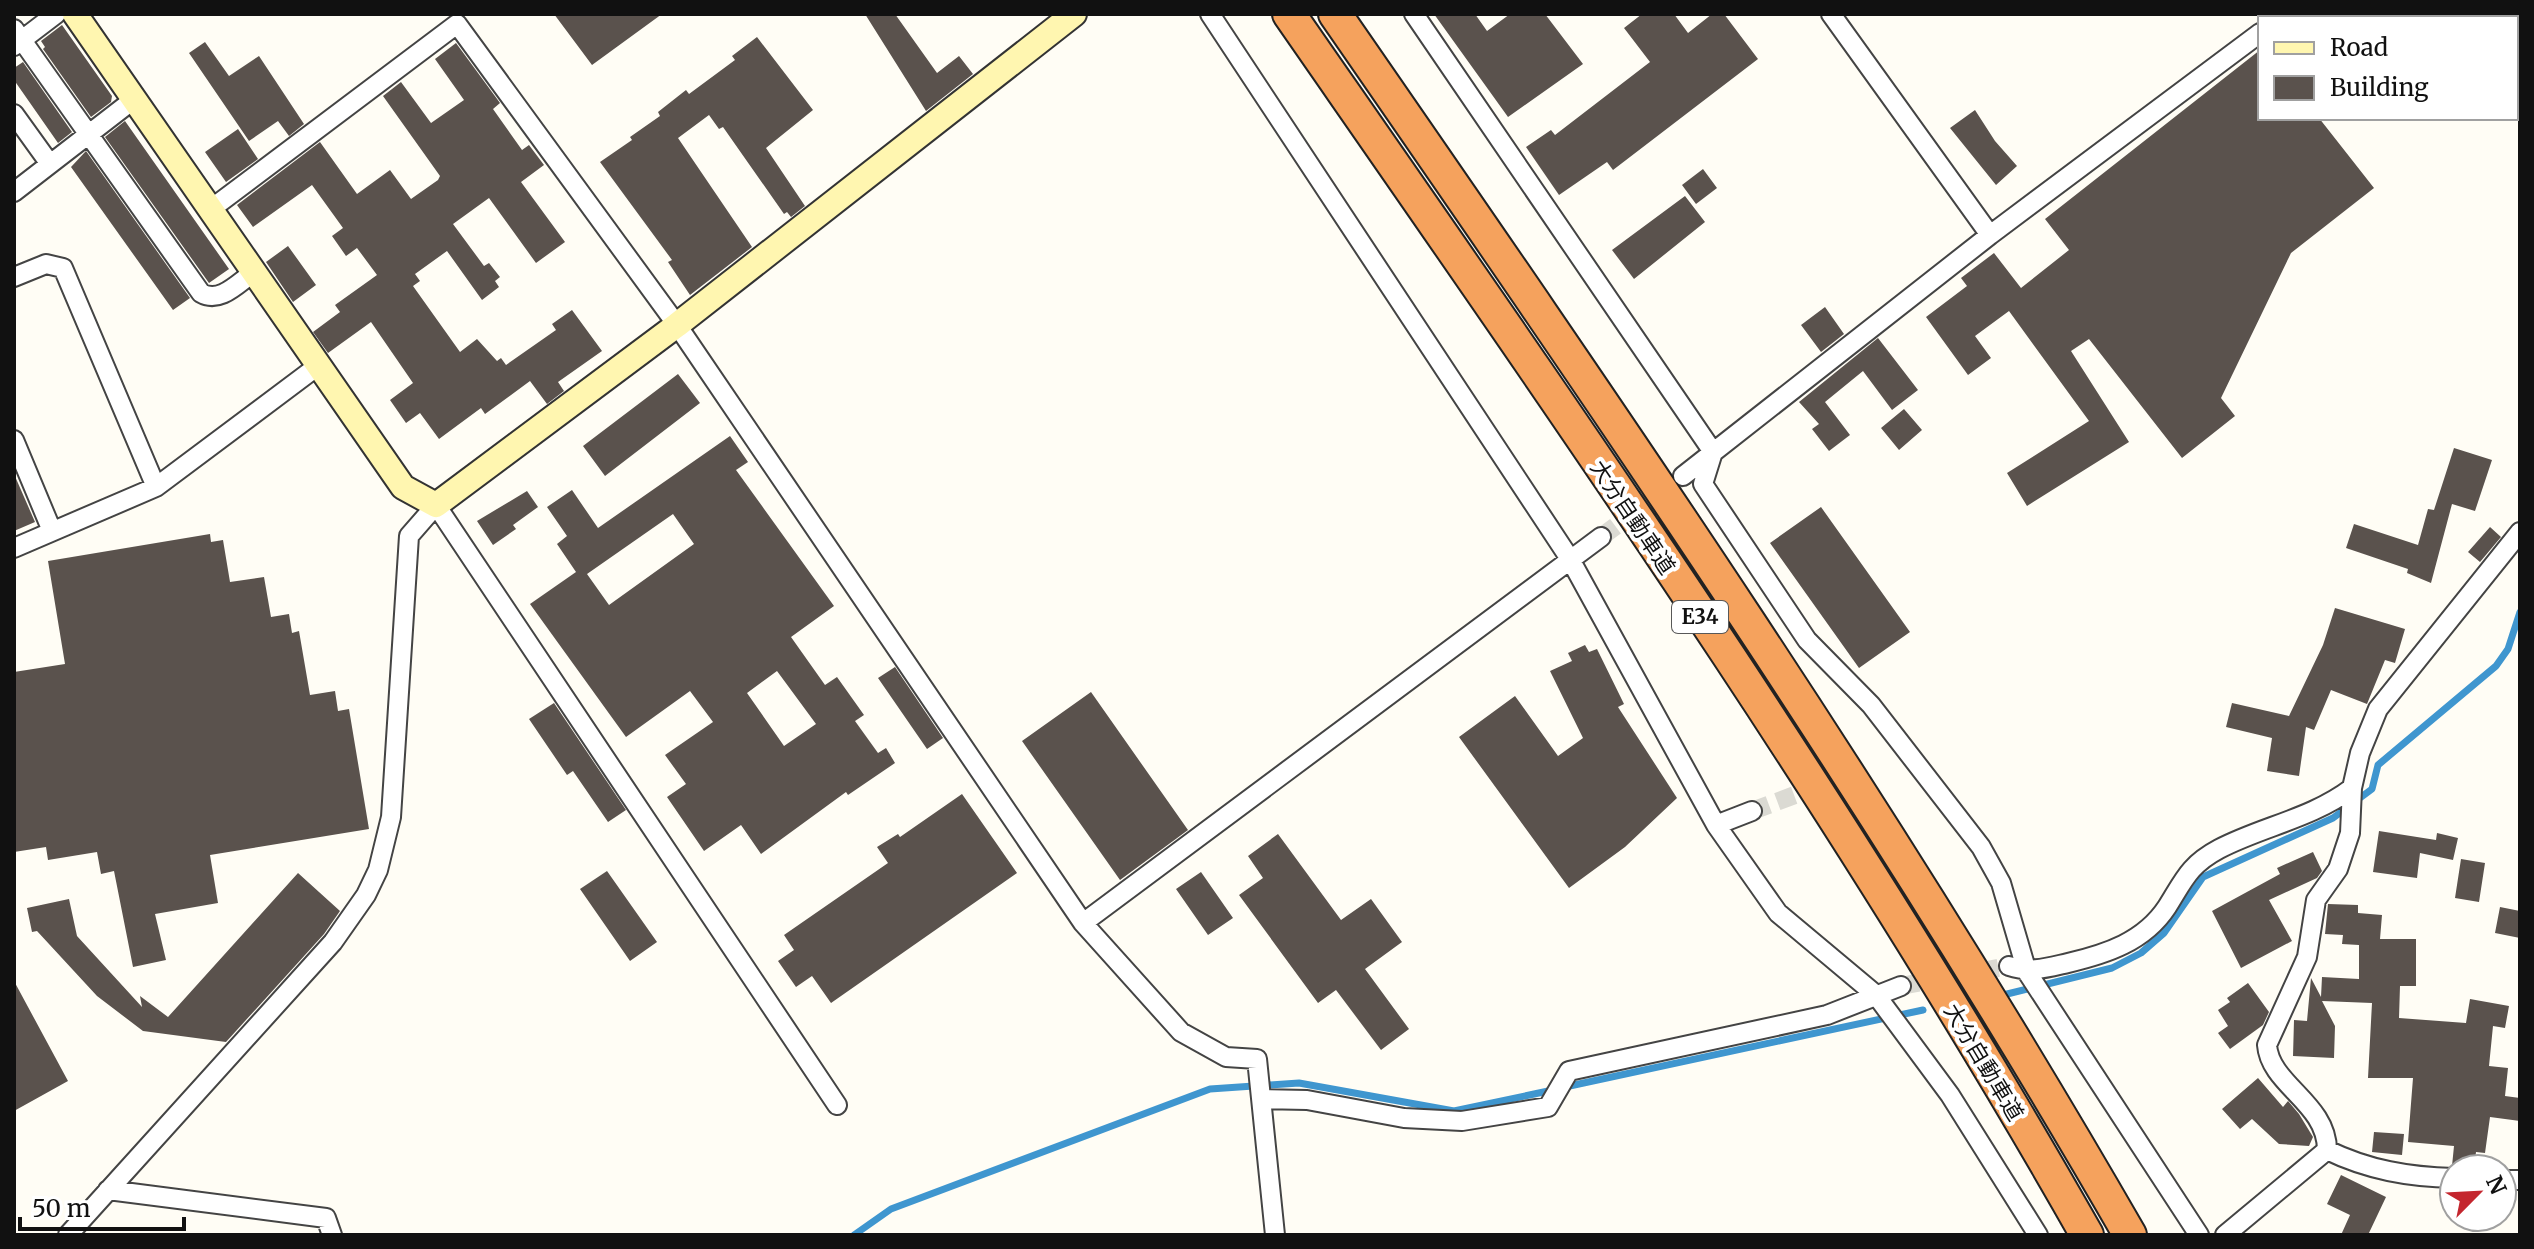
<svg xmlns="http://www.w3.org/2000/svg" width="2534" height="1249" viewBox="0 0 2534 1249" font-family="Merriweather,'Noto Sans JP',serif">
  <rect width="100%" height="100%" fill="#fffdf5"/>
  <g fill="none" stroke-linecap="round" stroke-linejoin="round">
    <path stroke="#3f96cf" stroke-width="7" d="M 1999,996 L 2112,968 L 2141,953 L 2164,933 L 2203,877 L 2333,818 L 2372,789 L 2378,765 L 2496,666 L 2508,649 L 2520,612
      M 1565,1087 L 1923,1010
      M 854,1235 L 891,1209 L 1210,1089 L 1299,1083 L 1454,1111 L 1553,1090"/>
  </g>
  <path fill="#5a524d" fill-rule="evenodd" d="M 554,14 L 662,14 L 592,65 Z
    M 865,14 L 895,14 L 937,73 L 959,56 L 973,74 L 926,111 Z
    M 1434,14 L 1475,14 L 1487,31 L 1510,14 L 1545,14 L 1583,64 L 1508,117 Z
    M 1642,14 L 1674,14 L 1688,33 L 1712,14 L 1724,14 L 1758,59 L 1613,170 L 1607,162 L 1559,195 L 1526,147 L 1551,130 L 1555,135 L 1650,62 L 1624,28 Z
    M 62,25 L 112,96 L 111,102 L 91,117 L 43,49 L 45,47 L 41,41 Z
    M 757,37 L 813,110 L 766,148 L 805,206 L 791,217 L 787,212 L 784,214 L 723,127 L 719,129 L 709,115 L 678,138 L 752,247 L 690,295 L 668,262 L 672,260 L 600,162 L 632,140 L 630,137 L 660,116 L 658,112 L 686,90 L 689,94 L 735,60 L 732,56 Z
    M 205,42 L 229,76 L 259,56 L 304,124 L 289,136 L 278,121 L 249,141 L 189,53 Z
    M 456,43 L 500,103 L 493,109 L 522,150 L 529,145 L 544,165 L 521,182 L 565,242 L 536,263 L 489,198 L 453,224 L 484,266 L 489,263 L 500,277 L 495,281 L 499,287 L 482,300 L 447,251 L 415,274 L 420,281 L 413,286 L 460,352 L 477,339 L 497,361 L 501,358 L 506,365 L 556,330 L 552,324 L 572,310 L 602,351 L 558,382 L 564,391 L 547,404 L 530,381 L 485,414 L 481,408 L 439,439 L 420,413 L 406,423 L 390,400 L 413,383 L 371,322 L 328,353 L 313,332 L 340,312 L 335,305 L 377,275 L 357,248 L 346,256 L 332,236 L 343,228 L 312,185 L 253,227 L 237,205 L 320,142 L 357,194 L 390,170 L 411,199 L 438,180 L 440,176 L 383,96 L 401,82 L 431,123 L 464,100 L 435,59 Z
    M 2260,50 L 2260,118 L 2319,118 L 2374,188 L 2291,253 L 2221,398 L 2235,416 L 2182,458 L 2089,339 L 2071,351 L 2129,442 L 2027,506 L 2007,473 L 2089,421 L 2009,311 L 1975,336 L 1991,358 L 1968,375 L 1926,317 L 1967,286 L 1961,278 L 1994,253 L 2021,288 L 2069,250 L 2045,219 Z
    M 23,62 L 72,132 L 58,143 L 14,80 L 14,68 Z
    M 1975,110 L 1995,141 L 2017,166 L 1996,185 L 1950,128 Z
    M 125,121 L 229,269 L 209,283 L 105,137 Z
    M 238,129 L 258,159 L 226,182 L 205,152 Z
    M 86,151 L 190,298 L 173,310 L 71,167 Z
    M 1703,169 L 1717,188 L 1696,204 L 1682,185 Z
    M 1685,196 L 1705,222 L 1634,279 L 1612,250 Z
    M 288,246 L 316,285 L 293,302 L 266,262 Z
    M 1825,307 L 1844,334 L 1821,352 L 1801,325 Z
    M 1878,338 L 1918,390 L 1892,410 L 1863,371 L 1825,402 L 1850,435 L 1829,451 L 1812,429 L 1819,424 L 1799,402 Z
    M 678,374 L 700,403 L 605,476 L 583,446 Z
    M 1904,409 L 1922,430 L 1899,450 L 1881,428 Z
    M 730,436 L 748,462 L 736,470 L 834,606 L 791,637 L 825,685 L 837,677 L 864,715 L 855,721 L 878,753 L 886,748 L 895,763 L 848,795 L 846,792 L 761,854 L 741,825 L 704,851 L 667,797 L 686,784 L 665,755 L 713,722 L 690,691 L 626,737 L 530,604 L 576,572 L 557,544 L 567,536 L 547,507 L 572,490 L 598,528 ZM 673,514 L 694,544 L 609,605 L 587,574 ZM 777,671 L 816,724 L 784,746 L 747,693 Z
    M 2454,448 L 2492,460 L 2475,511 L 2452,504 L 2431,583 L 2407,573 L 2408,569 L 2346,548 L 2354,524 L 2418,545 L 2428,509 L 2434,510 Z
    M 14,474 L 35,522 L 14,531 Z
    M 527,491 L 538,507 L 513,525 L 516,529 L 493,545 L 477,521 Z
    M 1821,507 L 1910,632 L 1859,668 L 1770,543 Z
    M 2490,527 L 2501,537 L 2480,562 L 2468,552 Z
    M 210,534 L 211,542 L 223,540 L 230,582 L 264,577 L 271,617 L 289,614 L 292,633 L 299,631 L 310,695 L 335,691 L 338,711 L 349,709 L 369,829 L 210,855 L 218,903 L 155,914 L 166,960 L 133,967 L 114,871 L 101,874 L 97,852 L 48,860 L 46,847 L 14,852 L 14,672 L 65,664 L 48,561 Z
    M 2335,608 L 2405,629 L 2395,663 L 2385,660 L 2367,704 L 2331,690 L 2314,730 L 2306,727 L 2299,776 L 2267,771 L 2272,738 L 2226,727 L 2232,703 L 2289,716 L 2323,645 Z
    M 1585,645 L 1589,652 L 1597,649 L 1624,704 L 1618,707 L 1677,798 L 1625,847 L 1569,888 L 1459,737 L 1515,696 L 1558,756 L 1583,738 L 1550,671 L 1572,661 L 1568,653 Z
    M 895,667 L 943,738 L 927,749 L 878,678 Z
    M 1091,692 L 1188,830 L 1120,880 L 1022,741 Z
    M 554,703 L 626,810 L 608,822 L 573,771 L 567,775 L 529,719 Z
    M 962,794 L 1017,873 L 831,1003 L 812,976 L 796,987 L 778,961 L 794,950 L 784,935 L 888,863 L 877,847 L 898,834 L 900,837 Z
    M 2379,831 L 2436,840 L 2437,833 L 2458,838 L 2453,860 L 2420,853 L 2417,878 L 2373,872 Z
    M 1278,834 L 1341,920 L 1371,899 L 1402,942 L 1365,969 L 1409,1029 L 1381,1050 L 1336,990 L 1318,1003 L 1239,895 L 1263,878 L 1248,856 Z
    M 2313,852 L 2322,871 L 2317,878 L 2269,900 L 2292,941 L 2241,968 L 2212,911 L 2280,874 L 2277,868 Z
    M 2461,859 L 2485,863 L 2479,902 L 2455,898 Z
    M 607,871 L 657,942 L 630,961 L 580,889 Z
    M 1201,872 L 1233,918 L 1208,935 L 1176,889 Z
    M 298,873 L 340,911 L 324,934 L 226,1042 L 143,1031 L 97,996 L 37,931 L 32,932 L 27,908 L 69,899 L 77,936 L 142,1007 L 140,996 L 168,1017 Z
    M 2328,904 L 2358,905 L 2358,913 L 2382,915 L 2380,939 L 2416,939 L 2416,986 L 2400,986 L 2399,1018 L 2466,1023 L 2470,999 L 2509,1006 L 2505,1028 L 2493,1026 L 2489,1066 L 2508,1068 L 2505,1096 L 2520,1098 L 2520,1121 L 2490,1117 L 2485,1153 L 2476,1152 L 2474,1169 L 2452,1166 L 2454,1146 L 2408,1142 L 2413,1078 L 2368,1078 L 2372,1003 L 2322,1001 L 2335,1026 L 2334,1058 L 2293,1056 L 2294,1020 L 2307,1021 L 2311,978 L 2321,997 L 2322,977 L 2359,979 L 2359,945 L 2342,944 L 2343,935 L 2325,934 Z
    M 2500,907 L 2520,911 L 2520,938 L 2495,933 Z
    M 14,981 L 68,1081 L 14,1111 Z
    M 2248,983 L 2269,1012 L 2263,1025 L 2230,1049 L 2218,1033 L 2228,1026 L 2218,1010 L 2230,1002 L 2227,998 Z
    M 2258,1078 L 2283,1107 L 2288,1101 L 2299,1114 L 2313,1137 L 2309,1146 L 2279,1144 L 2252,1119 L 2240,1129 L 2222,1109 Z
    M 2374,1132 L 2404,1134 L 2402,1155 L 2372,1152 Z
    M 2341,1175 L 2386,1197 L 2368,1235 L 2341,1235 L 2350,1215 L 2327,1204 Z"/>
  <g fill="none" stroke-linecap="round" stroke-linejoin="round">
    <path stroke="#dbdad3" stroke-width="18" stroke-dasharray="18 9" stroke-linecap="butt" d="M 1601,537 L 1683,476
      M 1752,811 L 1854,773
      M 1901,986 L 2009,966"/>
    <defs>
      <path id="street" d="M 1210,14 L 1570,559 L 1716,825 L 1778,913 L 1876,995 L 1950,1095 L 2038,1235
        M 1414,14 L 1713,452
        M 1831,14 L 1990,235
        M 2280,18 L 2285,14
        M 14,29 L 201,293 C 220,304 238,283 254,272
        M 14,46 L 56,14
        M 14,114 L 50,164
        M 14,192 L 133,100
        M 211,209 L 457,24 L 677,325 L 1083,923 L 1181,1032 L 1226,1057 L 1257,1059 L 1275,1235
        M 14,277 L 46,264 L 63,268 L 156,487
        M 14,440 L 52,531
        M 1713,452 L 1703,484 L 1807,640 L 1871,705 L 1981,847 L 2001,883 L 2027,972 L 2199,1235
        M 1683,476 L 1990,235 L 2260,33
        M 14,548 L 156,487 L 319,365
        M 1716,825 L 1752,811
        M 1083,923 L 1601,537
        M 2009,966 C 2031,973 2046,968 2068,963 C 2106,954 2144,942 2167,907 C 2184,880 2189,865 2219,849 C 2263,826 2311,819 2352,788
        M 1263,1099 L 1307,1100 L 1404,1118 L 1462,1121 L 1548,1107 L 1569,1071 L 1827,1015 L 1901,986
        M 2327,1150 C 2368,1170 2409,1177 2454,1178
        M 2502,1180 L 2520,1180
        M 108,1190 L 326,1218 L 332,1235
        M 68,1235 L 333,942 L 366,895 L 378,870 L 391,817 L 409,536 L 436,505 L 837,1105
        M 2225,1235 L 2327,1150 C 2327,1103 2270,1085 2267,1045 L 2307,957 L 2316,900 L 2338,869 L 2350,833 L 2352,788 L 2360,753 L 2378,709 L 2520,532"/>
      <path id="secondary" d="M 75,14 L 403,487 L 436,505 L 677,325 L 1074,14"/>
      <path id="highway" d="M 1289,14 C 1566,413 1847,812 2087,1235
        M 1335,14 C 1611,413 1888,814 2130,1235"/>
    </defs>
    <use href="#street" stroke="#444" stroke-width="22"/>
    <use href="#secondary" stroke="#333" stroke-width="28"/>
    <use href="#highway" stroke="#222" stroke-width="36"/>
    <use href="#street" stroke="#fff" stroke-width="18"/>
    <use href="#secondary" stroke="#fff6b0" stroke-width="24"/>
    <use href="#highway" stroke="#f5a25d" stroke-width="32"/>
  </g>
  <g text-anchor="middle" stroke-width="8" stroke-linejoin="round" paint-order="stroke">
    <rect fill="#fff" stroke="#585858" stroke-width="2" x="1672" y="601" width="56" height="32" rx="6"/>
    <g font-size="20" font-weight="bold" fill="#111">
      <text x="1700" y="624">E34</text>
    </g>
    <g font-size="22" fill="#111" stroke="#fff">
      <text transform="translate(1633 517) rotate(56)" y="8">大分自動車道</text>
      <text transform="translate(1984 1062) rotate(59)" y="8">大分自動車道</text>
    </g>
  </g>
  <rect width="2534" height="1249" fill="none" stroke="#111111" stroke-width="32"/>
  <rect x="2258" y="16" width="260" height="104" fill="#ffffff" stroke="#a0a0a0" stroke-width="2"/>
  <rect x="2274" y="42" width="40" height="12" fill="#fff6b0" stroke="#a0a0a0" stroke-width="2"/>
  <text x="2330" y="56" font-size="24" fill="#111111">Road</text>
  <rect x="2274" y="76" width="40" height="24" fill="#5a524d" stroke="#a0a0a0" stroke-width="2"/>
  <text x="2330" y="96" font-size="24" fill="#111111">Building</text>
  <g transform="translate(2478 1193) rotate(66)"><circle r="38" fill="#ffffff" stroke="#a0a0a0" stroke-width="2"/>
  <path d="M0-6L14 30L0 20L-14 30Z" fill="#c4262e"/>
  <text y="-12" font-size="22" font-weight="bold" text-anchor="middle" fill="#111111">N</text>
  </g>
  <path d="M20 1217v12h164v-12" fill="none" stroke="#111111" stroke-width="4"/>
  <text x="32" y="1217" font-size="24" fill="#111111" stroke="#ffffff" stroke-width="6" paint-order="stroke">50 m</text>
</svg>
